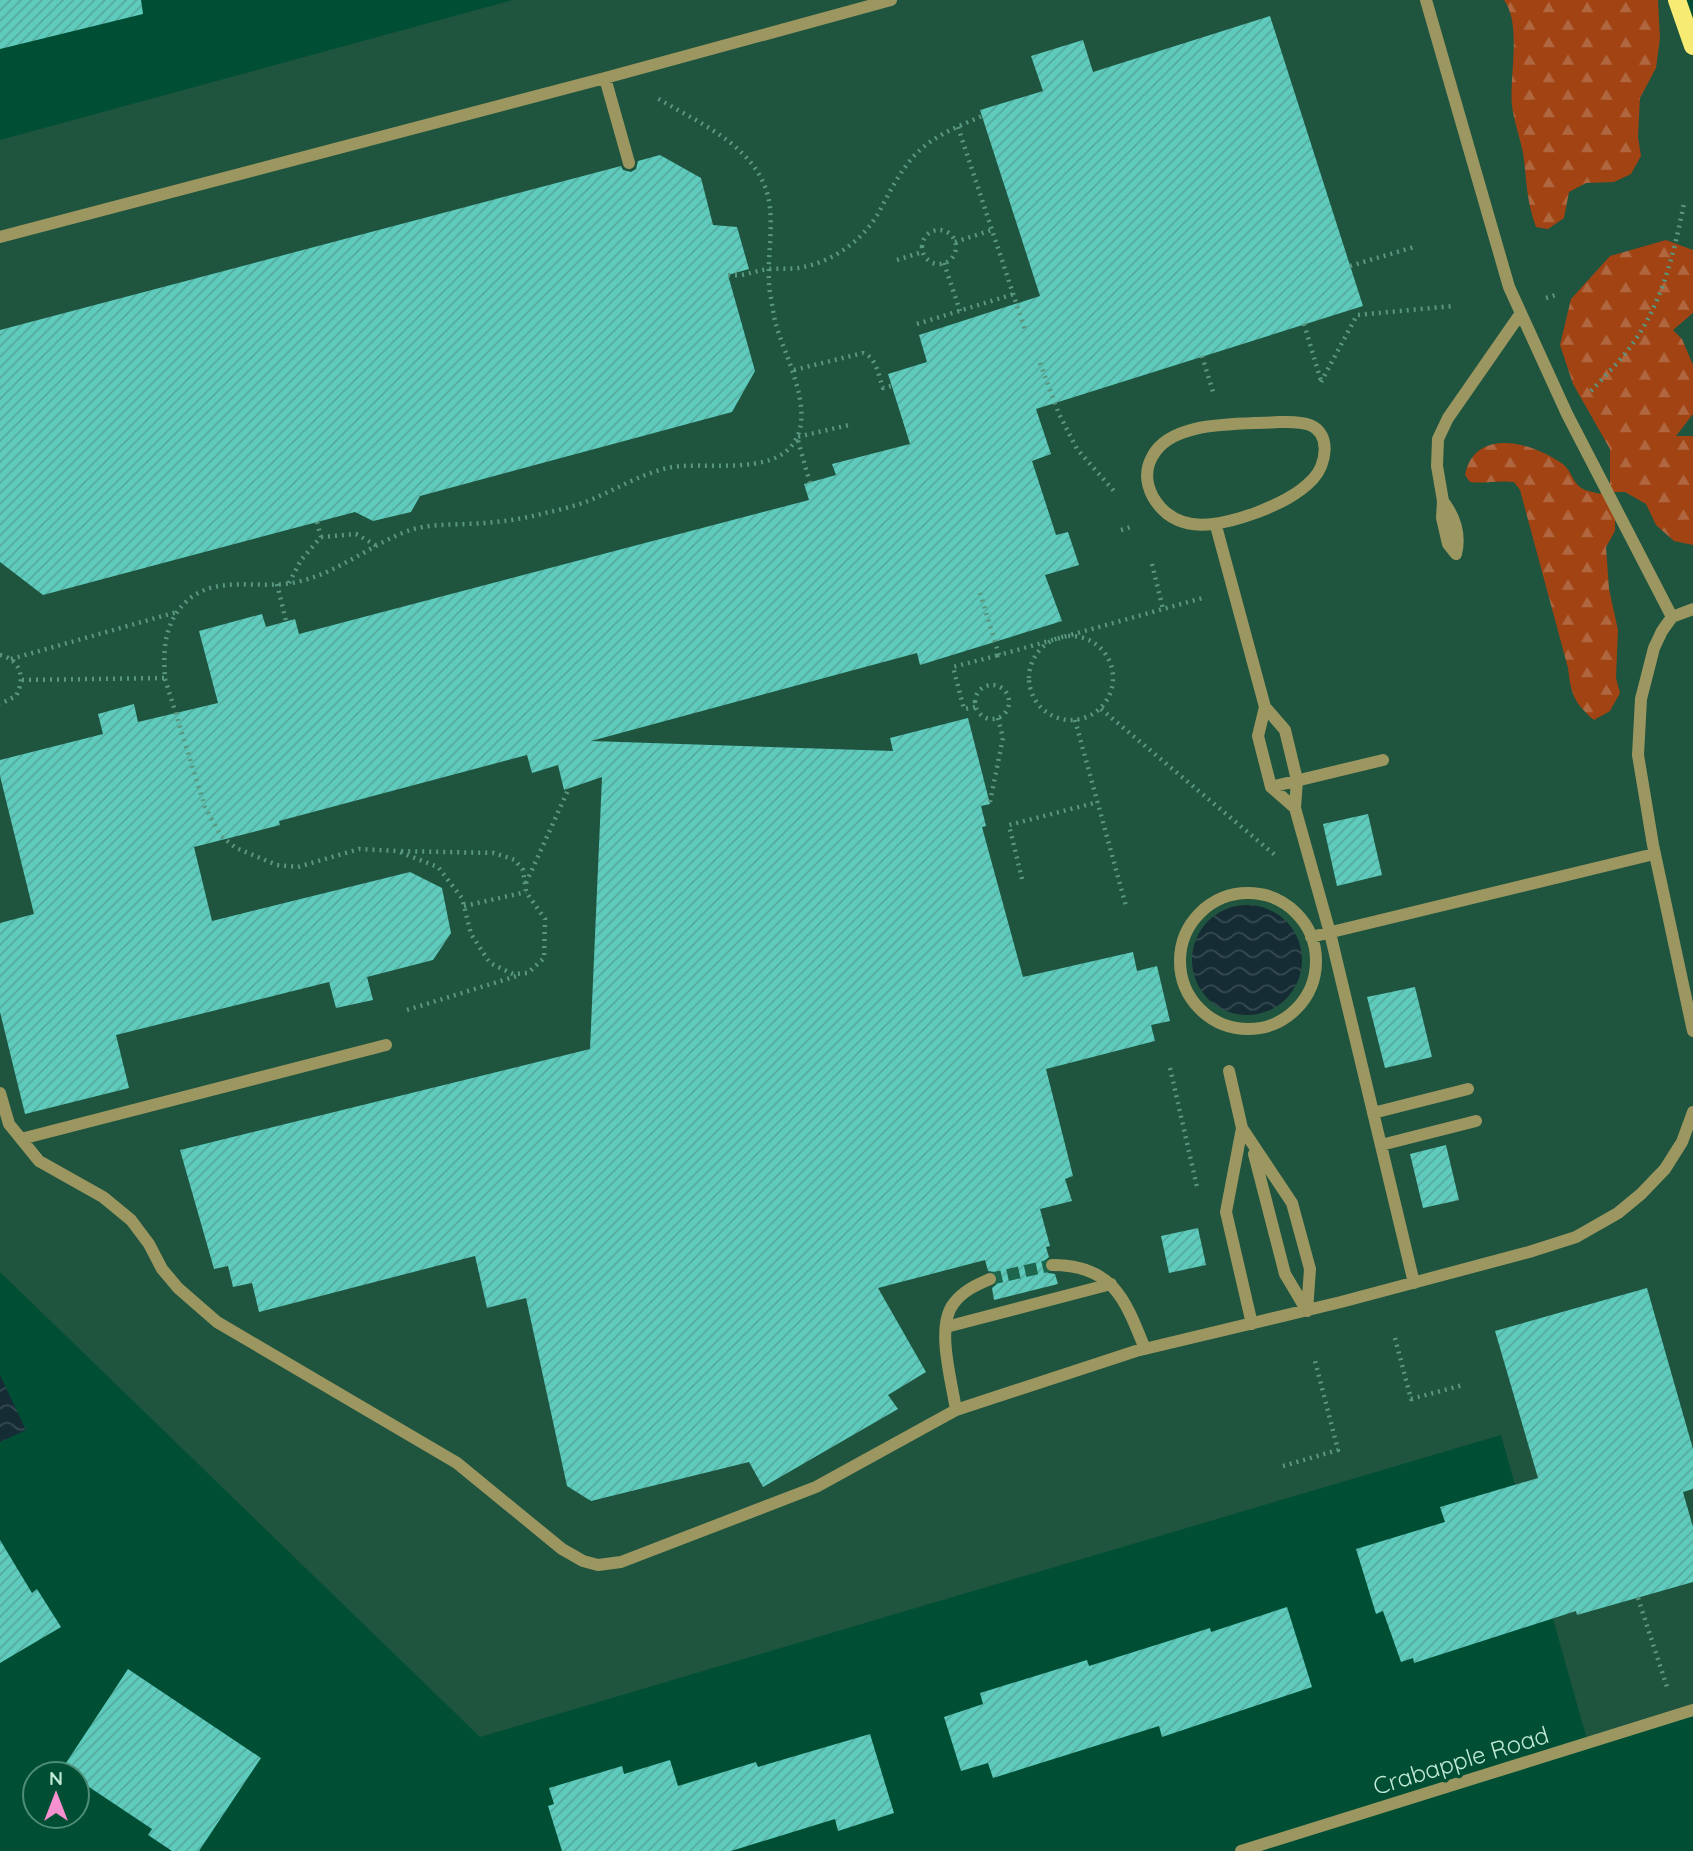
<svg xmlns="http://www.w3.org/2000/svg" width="1693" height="1851" viewBox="0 0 1693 1851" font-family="Quicksand,sans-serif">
  <defs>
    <pattern id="forest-firs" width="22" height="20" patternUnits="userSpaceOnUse" patternTransform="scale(1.75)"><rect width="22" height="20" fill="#a14313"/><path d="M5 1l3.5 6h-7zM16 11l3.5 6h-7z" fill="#b06740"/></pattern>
    <pattern id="water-waves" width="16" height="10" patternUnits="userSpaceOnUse" patternTransform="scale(1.75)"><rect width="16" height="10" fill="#152c35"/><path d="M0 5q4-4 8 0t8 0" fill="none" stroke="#354b51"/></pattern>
    <pattern id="building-hatch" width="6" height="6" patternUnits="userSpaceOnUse" patternTransform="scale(1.75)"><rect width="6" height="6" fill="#5ecbbc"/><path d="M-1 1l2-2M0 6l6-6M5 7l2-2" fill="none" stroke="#55aa9d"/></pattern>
  </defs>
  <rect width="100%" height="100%" fill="#004f35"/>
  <path fill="#1f543f" d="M 513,0 L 1677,0 L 1693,46 L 1693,1710 L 1588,1743 L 1501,1435 L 480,1737 L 0,1272 L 0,140 Z"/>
  <path fill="url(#forest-firs)" d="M 1504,0 L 1658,0 L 1660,38 L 1656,68 L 1640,98 L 1638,137 L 1641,156 L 1631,174 L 1614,182 L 1586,183 L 1569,192 L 1564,218 L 1548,229 L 1536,227 C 1526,200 1527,181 1523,153 C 1520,137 1514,122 1512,106 C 1509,77 1522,24 1504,0 Z
    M 1666,240 L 1693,250 L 1693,313 L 1673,330 L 1682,339 L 1693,365 L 1693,414 L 1676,436 L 1693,436 L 1693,545 L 1674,541 L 1656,525 L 1646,504 L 1625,492 L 1612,492 L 1615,514 L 1615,531 L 1606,547 L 1609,589 L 1618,630 L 1616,678 L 1620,693 L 1610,711 L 1594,720 C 1574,703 1571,694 1568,668 L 1520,490 L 1514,482 C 1498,480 1485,484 1470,482 L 1465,475 C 1475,425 1535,443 1564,465 C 1571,471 1573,482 1580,487 C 1584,491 1595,492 1600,494 L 1610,484 L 1610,449 L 1573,384 L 1560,345 L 1571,299 L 1610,256 Z"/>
  <path fill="url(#water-waves)" d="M1192 960a55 55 0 1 1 110 0a55 55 0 1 1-110 0Z
    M 0,1375 L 26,1430 L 0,1442 Z"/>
  <path fill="url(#building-hatch)" d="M 0,0 L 141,0 L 143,14 L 0,49 Z
    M 1270,16 L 1363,306 L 1036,409 L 1051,454 L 1032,461 L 1056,535 L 1068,532 L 1079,565 L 1045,575 L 1062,621 L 920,665 L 917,653 L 591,741 L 893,751 L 890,738 L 968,718 L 990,804 L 981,806 L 986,826 L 982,827 L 1023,977 L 1133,952 L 1137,971 L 1157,966 L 1170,1021 L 1151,1025 L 1155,1041 L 1046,1069 L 1073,1176 L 1065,1179 L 1072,1201 L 1040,1209 L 1050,1246 L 1046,1247 L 1049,1257 L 1044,1261 L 1044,1268 L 1048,1273 L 1055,1274 L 1058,1284 L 994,1300 L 992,1288 L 997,1284 L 998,1276 L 995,1272 L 988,1271 L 985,1260 L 878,1288 L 926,1372 L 888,1395 L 898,1409 L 763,1487 L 749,1462 L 591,1501 L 567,1486 L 526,1298 L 487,1308 L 475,1256 L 259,1312 L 252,1283 L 233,1287 L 228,1266 L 214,1269 L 180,1150 L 590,1049 L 602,777 L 564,790 L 558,765 L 532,773 L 527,755 L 279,821 L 280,825 L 194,847 L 212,921 L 410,872 L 442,888 L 451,933 L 433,960 L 367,977 L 373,1000 L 336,1008 L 329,982 L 116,1035 L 129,1088 L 25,1114 L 0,1012 L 0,923 L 34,914 L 0,776 L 0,760 L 103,734 L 98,714 L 134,704 L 138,722 L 218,703 L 199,631 L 262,614 L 266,627 L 295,619 L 299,634 L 809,500 L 804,484 L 836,475 L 832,464 L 910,444 L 888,374 L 927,362 L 919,335 L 1040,296 L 980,110 L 1043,91 L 1031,56 L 1083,40 L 1093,72 Z
    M 660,155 L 701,178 L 713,225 L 737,227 L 749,269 L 728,275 L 755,371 L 732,412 L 420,496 L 411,512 L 373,521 L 355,512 L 43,595 L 0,562 L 0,330 L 621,166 L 623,170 L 631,172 L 636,169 L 638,161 Z
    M 1368,814 L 1382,875 L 1337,886 L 1323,824 Z
    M 1415,987 L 1432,1057 L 1385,1068 L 1367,997 Z
    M 1446,1145 L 1459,1200 L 1423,1208 L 1410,1154 Z
    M 1198,1228 L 1206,1265 L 1169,1273 L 1161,1236 Z
    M 1647,1288 L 1693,1449 L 1693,1489 L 1683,1492 L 1693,1527 L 1693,1582 L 1577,1615 L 1576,1611 L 1414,1663 L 1413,1658 L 1401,1662 L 1383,1611 L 1376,1614 L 1356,1549 L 1445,1522 L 1440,1507 L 1538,1478 L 1495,1331 Z
    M 0,1540 L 32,1593 L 37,1589 L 61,1627 L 0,1663 Z
    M 1287,1607 L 1312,1687 L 1162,1737 L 1159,1726 L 993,1778 L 988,1763 L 961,1771 L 944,1717 L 983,1704 L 980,1693 L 1087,1660 L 1089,1666 L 1210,1628 L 1211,1632 Z
    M 128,1669 L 261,1758 L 199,1851 L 172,1851 L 148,1835 L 152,1829 L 77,1779 L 77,1774 L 70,1774 L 62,1769 Z
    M 870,1734 L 894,1813 L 838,1831 L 835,1819 L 731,1851 L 562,1851 L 548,1806 L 554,1804 L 549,1788 L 622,1766 L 624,1774 L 670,1760 L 678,1786 L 756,1762 L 758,1767 Z"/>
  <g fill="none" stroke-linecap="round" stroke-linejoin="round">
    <path stroke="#1d664d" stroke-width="12" stroke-dasharray="12 6" stroke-linecap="butt" d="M 990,1279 L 1052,1265"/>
    <path stroke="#59977f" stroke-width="4.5" stroke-dasharray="2 5" stroke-linecap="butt" d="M 958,127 L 1025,330
      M922 247a17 17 0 1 1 34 0a17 17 0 1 1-34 0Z
      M 955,242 L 992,230
      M 897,260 L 922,252
      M 944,263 L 960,311
      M 1350,266 L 1414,247
      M 728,275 C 746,277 754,270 770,269 C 781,268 792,270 803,267 C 834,261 863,240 879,212 C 889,193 899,173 913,157 C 932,136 957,127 982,116
      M 1546,298 L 1559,294
      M 917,324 L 1014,294
      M 1304,324 L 1321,381
      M 1202,356 L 1213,392
      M 1040,363 L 1059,414 L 1077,449 L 1114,491
      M 794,370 L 863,353 C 877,358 878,375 883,388 L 891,386
      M 1321,382 L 1357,315 L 1453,306
      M 1591,391 C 1604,377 1619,362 1631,346 C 1662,304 1674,254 1684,203
      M 810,483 L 797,437 L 849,425
      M 1121,530 L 1134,526
      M 321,537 L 356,534 L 377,546
      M 1152,564 L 1163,609
      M 289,583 L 301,560 L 321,537 L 317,522
      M 277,584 L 286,621
      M 980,593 L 999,655 L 1206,597
      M1029 678a42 42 0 1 1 84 0a42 42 0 1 1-84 0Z
      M 0,655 C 20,659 26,678 16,696 L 0,704
      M 11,659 L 177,612
      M 165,679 L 205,807 L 221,836 L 236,848 L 277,865 L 298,867 L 359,849 L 397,851 L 438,867 L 462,898 L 471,934 L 490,963 L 513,974 L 528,973 L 544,958 L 545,919 L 526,892 L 523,870 L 515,860 L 494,853 L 397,851
      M 22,680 L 165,678 C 163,650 164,621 188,600 C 217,575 257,589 292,583 C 335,575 365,548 405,532 C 425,524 445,525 466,524 C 493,523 519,520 545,513 C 559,510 575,506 588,501 C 615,490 639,475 667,468 C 701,460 773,478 795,441 C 815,408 783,353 775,321 C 773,312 772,302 770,293 C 766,265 773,236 770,208 C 764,149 702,125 657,98
      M975 702a17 17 0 1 1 34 0a17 17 0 1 1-34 0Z
      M 975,707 L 964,709 L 953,667 L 999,655
      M 1101,709 L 1275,855
      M 1075,720 L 1126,906
      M 990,802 L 1003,738 L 998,718
      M 1022,879 L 1009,825 L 1098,802
      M 526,883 L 569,788
      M 464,906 L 526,892
      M 407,1010 L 520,975
      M 1170,1068 L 1197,1187
      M 1395,1338 L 1411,1399 L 1463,1385
      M 1283,1466 L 1338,1450 L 1314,1357
      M 1638,1598 L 1667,1687"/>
    <path stroke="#9c9760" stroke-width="12" d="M 1426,0 L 1509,287 L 1567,414 L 1672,617
      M 605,78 L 629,163
      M 0,237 L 605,78 L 891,0
      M 1279,422 C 1289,422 1300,421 1310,425 C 1332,434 1326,465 1313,479 C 1298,495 1278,504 1258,512 C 1223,525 1177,538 1153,497 C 1146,484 1145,470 1152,457 C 1171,419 1241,425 1279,422 Z
      M 1443,501 C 1455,517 1461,534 1456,554 L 1448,544 L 1442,518 L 1443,501 L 1437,466 L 1438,439 L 1448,418 L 1521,313
      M 1216,526 L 1265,707 L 1285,730 L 1297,780 L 1295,808 L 1330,933 L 1414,1283
      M 1693,609 L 1672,617 L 1662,631 L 1654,648 L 1641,699 L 1638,755 L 1653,845 L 1693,1031
      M 1265,707 L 1258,736 L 1271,787 L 1295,808
      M 1271,787 L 1383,760
      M1180 961a68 68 0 1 1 136 0a68 68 0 1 1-136 0Z
      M 1311,937 L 1654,854
      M 1229,1071 L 1242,1128 L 1292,1203 L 1310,1269 L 1307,1311
      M 0,1093 L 9,1124 L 39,1161 L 103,1197 L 131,1220 L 149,1244 L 162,1269 L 178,1288 L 217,1322 L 457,1463 L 562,1549 L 583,1561 L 598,1565 L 621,1562 L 816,1487 L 956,1410 L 1136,1351 L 1341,1302 L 1529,1252 L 1576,1237 L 1618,1213 L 1641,1194 L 1665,1169 L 1682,1142 L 1693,1112
      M 1373,1113 L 1468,1089
      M 1242,1128 L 1226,1212 L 1252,1324
      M 21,1139 L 386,1045
      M 1381,1145 L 1476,1121
      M 1254,1154 L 1285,1274 L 1307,1311
      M 1052,1265 C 1113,1265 1125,1299 1145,1349
      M 946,1327 L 1111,1284
      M 956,1410 C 952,1382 935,1326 954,1303 C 963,1291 976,1285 990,1279
      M 1241,1851 L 1693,1710"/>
    <path stroke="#f7eb74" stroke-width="18" d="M 1677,0 L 1693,46"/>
  </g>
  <g text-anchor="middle" stroke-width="7" stroke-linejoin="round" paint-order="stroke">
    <g font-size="24" fill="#c1ead5" stroke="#004f35">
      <text transform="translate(1461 1761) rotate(-17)" y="8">Crabapple Road</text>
    </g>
  </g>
  <g transform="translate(56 1795)"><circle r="33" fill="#004f35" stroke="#4d8d75" stroke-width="2"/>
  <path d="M0-5L12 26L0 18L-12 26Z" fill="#f690cf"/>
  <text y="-10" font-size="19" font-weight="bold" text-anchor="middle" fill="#c1ead5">N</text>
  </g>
</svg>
